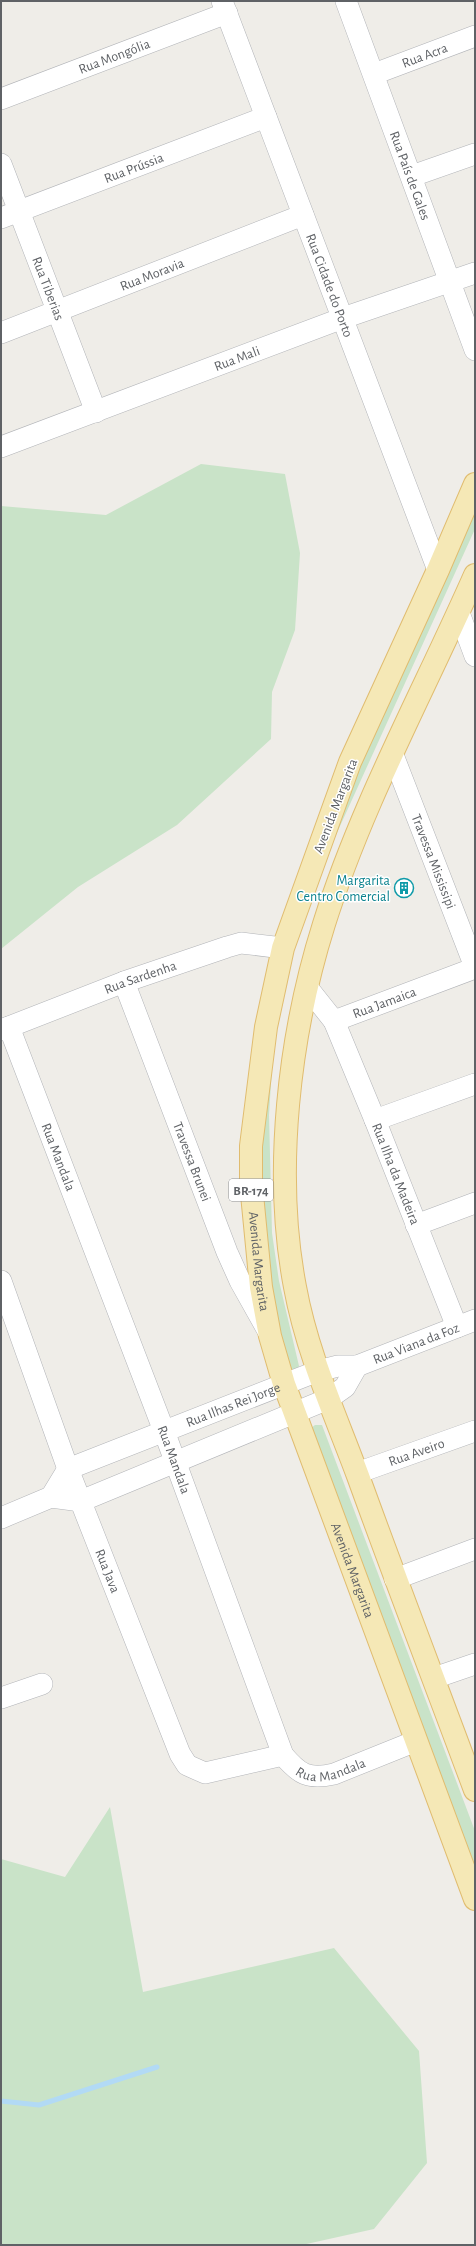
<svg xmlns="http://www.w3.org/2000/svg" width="476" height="2246" viewBox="0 0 476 2246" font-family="'Alegreya Sans',sans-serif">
  <rect width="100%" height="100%" fill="#efede8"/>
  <path fill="#c9e3c8" d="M 201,464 L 285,474 L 300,553 L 295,630 L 272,692 L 271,739 L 177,825 L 78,887 L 1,949 L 1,506 L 106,515 Z
    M 475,472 L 475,529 L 316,879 L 297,930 L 274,1035 L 269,1115 L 272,1233 L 279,1281 L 299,1366 L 298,1369 L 288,1372 L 273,1329 L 254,1188 L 268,980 L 431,575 Z
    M 315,1425 L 322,1425 L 475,1831 L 475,1875 L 310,1429 Z
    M 110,1807 L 143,1992 L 334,1948 L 419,2051 L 427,2163 L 374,2229 L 302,2245 L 1,2245 L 1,1859 L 65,1877 Z"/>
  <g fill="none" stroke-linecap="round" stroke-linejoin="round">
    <path stroke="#b2daf5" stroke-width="5" d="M 1,2101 L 39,2105 L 157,2067"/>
    <defs>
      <g id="street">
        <path id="s1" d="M 222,1 L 438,570"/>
        <path id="s2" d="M 346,1 L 475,350"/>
        <path id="s3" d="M 374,74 L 475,36"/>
        <path id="s4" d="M 1,99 L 227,13"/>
        <path id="s5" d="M 1,164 L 96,412"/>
        <path d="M 412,176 L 475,154"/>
        <path id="s6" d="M 1,218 L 266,117"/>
        <path id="s7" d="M 1,333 L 303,215"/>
        <path id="s8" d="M 1,447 L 343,318 L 475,273"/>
        <path d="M 459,613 L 475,656"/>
        <path id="s9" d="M 393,755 L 475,967"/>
        <path id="s10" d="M 124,982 L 227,1252 L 240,1281 L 268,1331"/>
        <path id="s11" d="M 307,987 L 334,1021 L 475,968"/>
        <path id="s12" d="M 334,1021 L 375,1120 L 457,1327"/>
        <path id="s13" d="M 9,1027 L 164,1431 L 283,1755 C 299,1774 308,1780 334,1774 L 416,1741"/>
        <path id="s14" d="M 1,1030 L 124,982 L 227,947 L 241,943 L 283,948"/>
        <path d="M 375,1120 L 475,1084"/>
        <path d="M 416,1225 L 475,1203"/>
        <path id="s15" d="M 1,1281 L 68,1469 L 180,1754 L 187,1765 L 205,1773 L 283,1755"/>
        <path id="s16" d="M 357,1473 L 475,1431"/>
        <path id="s17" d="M 51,1497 L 68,1469 L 318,1371 L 338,1366 L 357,1366 L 475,1320"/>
        <path d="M 1,1518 L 51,1497 L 81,1501 L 328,1399 L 345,1387 L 357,1366"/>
        <path d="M 395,1579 L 475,1549"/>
        <path d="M 434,1678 L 475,1664"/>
        <path d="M 1,1698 L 42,1684"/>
      </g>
      <g id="primary">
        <path id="s18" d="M 475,484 L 438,570 L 350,762 L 283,948 L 266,1027 L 251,1146 L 251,1184 L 261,1287 L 270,1336 L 284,1384 L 475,1899"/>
        <path d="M 475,575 C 424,691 362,803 324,924 C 289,1035 273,1172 295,1287 C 307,1353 335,1414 358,1476 C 396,1581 436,1685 475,1790"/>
      </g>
    </defs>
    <use href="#street" stroke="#b2b4b8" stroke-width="22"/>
    <use href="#primary" stroke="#e0bc6f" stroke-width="24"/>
    <use href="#street" stroke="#fff" stroke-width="21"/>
    <use href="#primary" stroke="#f5e8b6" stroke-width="22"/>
  </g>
  <defs>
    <symbol id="building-ring" viewBox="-11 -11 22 22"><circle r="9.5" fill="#fff" stroke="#0f9aa8" stroke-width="1.5"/><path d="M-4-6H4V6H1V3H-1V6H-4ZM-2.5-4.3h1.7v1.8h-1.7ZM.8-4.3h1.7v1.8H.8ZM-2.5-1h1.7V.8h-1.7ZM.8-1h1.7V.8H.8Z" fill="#0f9aa8"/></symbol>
  </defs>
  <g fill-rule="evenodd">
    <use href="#building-ring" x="393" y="877" width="22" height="22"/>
  </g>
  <g text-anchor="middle" stroke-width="3" stroke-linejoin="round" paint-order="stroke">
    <rect fill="#fff" stroke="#8f9194" stroke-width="1" x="229" y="1179" width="44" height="22" rx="3"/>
    <g font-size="13" font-weight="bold" fill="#5f6266">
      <text x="251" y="1195">BR-174</text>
    </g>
    <g font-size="14" fill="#5f6266" stroke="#fff">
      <text dy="5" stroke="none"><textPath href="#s3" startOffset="54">Rua Acra</textPath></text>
      <text dy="5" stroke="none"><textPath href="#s4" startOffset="121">Rua Mongólia</textPath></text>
      <text dy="5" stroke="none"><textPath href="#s6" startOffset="142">Rua Prússia</textPath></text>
      <text dy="5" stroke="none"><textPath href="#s2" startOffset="186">Rua País de Gales</textPath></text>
      <text dy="5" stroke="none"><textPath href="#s7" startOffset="162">Rua Moravia</textPath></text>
      <text dy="5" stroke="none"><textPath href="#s1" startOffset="304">Rua Cidade do Porto</textPath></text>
      <text dy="5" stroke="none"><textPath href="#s5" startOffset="133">Rua Tiberias</textPath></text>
      <text dy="5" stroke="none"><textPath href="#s8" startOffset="252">Rua Mali</textPath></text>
      <text transform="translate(335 806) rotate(-69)" y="5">Avenida Margarita</text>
      <text dy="5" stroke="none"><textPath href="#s9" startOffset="114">Travessa Mississipi</textPath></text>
      <text dy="5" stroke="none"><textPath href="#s14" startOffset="149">Rua Sardenha</textPath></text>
      <text dy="5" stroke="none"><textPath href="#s11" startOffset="97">Rua Jamaica</textPath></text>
      <text dy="5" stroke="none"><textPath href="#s13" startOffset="139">Rua Mandala</textPath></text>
      <text dy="5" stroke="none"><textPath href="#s10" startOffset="192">Travessa Brunei</textPath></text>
      <text dy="5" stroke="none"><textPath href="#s12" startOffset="165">Rua Ilha da Madeira</textPath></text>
      <text dy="5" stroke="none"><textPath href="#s18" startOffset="819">Avenida Margarita</textPath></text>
      <text dy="5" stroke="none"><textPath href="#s17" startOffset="404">Rua Viana da Foz</textPath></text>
      <text dy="5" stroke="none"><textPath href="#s17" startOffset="210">Rua Ilhas Rei Jorge</textPath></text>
      <text dy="5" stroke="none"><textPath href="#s16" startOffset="63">Rua Aveiro</textPath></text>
      <text dy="5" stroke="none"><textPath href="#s13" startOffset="463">Rua Mandala</textPath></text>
      <text dy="5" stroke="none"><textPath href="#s18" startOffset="1143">Avenida Margarita</textPath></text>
      <text dy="5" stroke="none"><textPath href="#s15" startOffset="309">Rua Java</textPath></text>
      <text dy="5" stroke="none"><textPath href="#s13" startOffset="834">Rua Mandala</textPath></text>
    </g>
    <g font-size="14" fill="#0d838f" stroke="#fff" text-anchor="end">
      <text x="390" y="885">Margarita<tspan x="390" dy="16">Centro Comercial</tspan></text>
    </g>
  </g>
  <rect width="476" height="2246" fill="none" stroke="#5f6266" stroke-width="4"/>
</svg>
